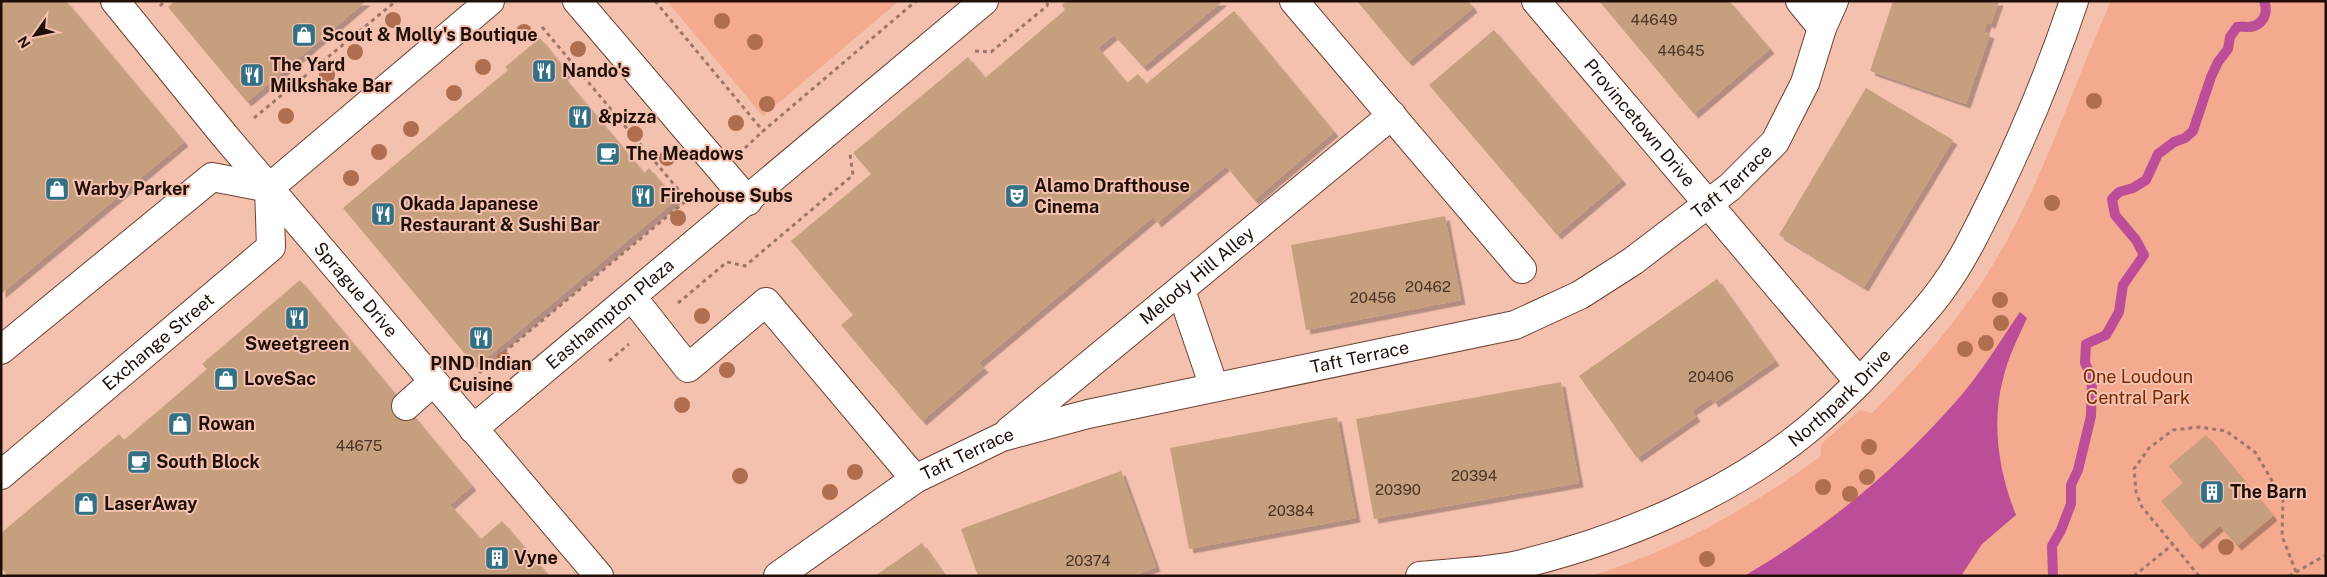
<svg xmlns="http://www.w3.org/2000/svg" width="2327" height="577" viewBox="0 0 2327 577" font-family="'Public Sans',sans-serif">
  <defs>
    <filter id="shadow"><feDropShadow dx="4.5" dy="4.5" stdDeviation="0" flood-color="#0004"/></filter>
  </defs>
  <rect width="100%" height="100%" fill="#f4c1ae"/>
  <path fill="#f4aa8e" d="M 667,1 L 899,1 L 763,116 Z
    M 2111,1 L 2326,1 L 2326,576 L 1591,576 C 1676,550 1750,508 1821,456 L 1821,444 L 1860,410 L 1872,413 C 1927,358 1976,300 2012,231 C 2051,157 2077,77 2111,1 Z"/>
  <path fill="#bc4d98" d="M 2020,312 L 2027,318 C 2018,338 2008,357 2003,379 C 1991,423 1999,473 2016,515 L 1982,544 L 1961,576 L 1744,576 C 1825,529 1896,470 1958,399 C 1981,373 2000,341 2020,312 Z"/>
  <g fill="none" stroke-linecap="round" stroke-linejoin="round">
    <path stroke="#bc4d98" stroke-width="10" d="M 2053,576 L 2052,546 L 2061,530 L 2071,504 L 2071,485 L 2078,470 L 2091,416 L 2092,378 L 2085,363 L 2086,344 L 2106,335 L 2119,312 L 2123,285 L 2144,255 L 2136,240 L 2115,215 L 2112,199 L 2119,192 L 2133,188 L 2146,180 L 2158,154 L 2174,142 L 2185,138 L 2193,131 L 2211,77 L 2218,62 L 2228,49 L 2230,37 L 2237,27 C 2242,26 2249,28 2254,26 C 2265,22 2268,11 2264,1"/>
  </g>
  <path fill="#c59f7e" filter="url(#shadow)" d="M 1,1 L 66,1 L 184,142 L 1,294 Z
    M 175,1 L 366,1 L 247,102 L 168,7 Z
    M 1067,1 L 1223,1 L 1143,67 L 1114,35 L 1098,48 L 1127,83 L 1138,74 L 1146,84 L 1234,11 L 1334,132 L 1254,200 L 1226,166 L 1157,223 L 1153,217 L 979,363 L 984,368 L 922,421 L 841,325 L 853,315 L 791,241 L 871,174 L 853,153 L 968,57 L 985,78 L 1065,10 L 1062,5 Z
    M 1357,1 L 1468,1 L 1473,8 L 1408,62 Z
    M 1599,1 L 1729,1 L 1770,49 L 1694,114 Z
    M 1893,1 L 1999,1 L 1991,24 L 1987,23 L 1984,32 L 1990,34 L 1966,104 L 1870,71 Z
    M 1494,30 L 1622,180 L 1557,235 L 1429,85 Z
    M 540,38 L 567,72 L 563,76 L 644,173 L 649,168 L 676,200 L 476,367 L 343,208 L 508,70 L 505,67 Z
    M 1866,88 L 1953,140 L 1864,287 L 1779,235 Z
    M 1445,216 L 1461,300 L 1306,330 L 1291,245 Z
    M 1717,279 L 1775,361 L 1714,403 L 1711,398 L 1692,411 L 1696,417 L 1637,458 L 1579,376 Z
    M 300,280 L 472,486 L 450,505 L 481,539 L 502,521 L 549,576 L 8,576 L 1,568 L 1,533 L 119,434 L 124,440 L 207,369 L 202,364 Z
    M 1561,382 L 1579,483 L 1374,519 L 1356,419 Z
    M 1337,417 L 1356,518 L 1189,549 L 1170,448 Z
    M 2206,435 L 2273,516 L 2237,546 L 2220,526 L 2198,545 L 2161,501 L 2183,483 L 2169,466 Z
    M 1121,471 L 1156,567 L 1133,576 L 978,576 L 961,529 Z
    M 922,543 L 945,576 L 875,576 Z"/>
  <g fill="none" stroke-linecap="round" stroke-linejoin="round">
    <defs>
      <g id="minor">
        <path id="s1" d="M 115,1 L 224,135 L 599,576"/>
        <path d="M 577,1 L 748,201"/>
        <path d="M 1294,1 L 1522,269"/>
        <path id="s2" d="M 1536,1 L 1859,382"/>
        <path d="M 1800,1 L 1822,28"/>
        <path d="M 1181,290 L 1214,387"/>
        <path d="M 632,297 L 688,368 L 766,302 L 915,479"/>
        <path d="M 1,350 L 212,177 L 269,188 L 490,1"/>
        <path d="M 406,406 L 433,382"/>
        <path id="s3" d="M 473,429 L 984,1"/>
        <path id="s4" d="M 1009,431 L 1392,115"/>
        <path id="s5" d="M 1,475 L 271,247 L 269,188"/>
        <path id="s6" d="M 778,576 L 915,479 L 1002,437 L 1088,414 L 1515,325 L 1580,295 L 1633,261 L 1730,187 L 1775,142 L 1805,83 L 1822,28 L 1834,1"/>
        <path id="s7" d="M 1420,576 C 1453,572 1490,572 1522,564 C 1624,539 1731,494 1812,426 C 1841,401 1867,375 1892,347 C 1910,327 1929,308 1944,286 C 1965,257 1980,224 1996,192 C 2026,130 2052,67 2074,1"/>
      </g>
    </defs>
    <use href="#minor" stroke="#6b4131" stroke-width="30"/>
    <path stroke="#9c7769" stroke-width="3" stroke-dasharray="4 4" stroke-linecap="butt" d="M 655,1 L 763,131 L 916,1
      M 160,6 L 165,1
      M 542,27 L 687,200 L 698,191
      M 975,51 L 991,52 L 1047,6 L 1048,1
      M 254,118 L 396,1
      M 745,148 L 763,131
      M 678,303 L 727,262 L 745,266 L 853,175 L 850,154
      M 609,361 L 629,344
      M 473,378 L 687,200
      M 2134,576 L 2172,545
      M 2199,576 L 2142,507 L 2136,492 L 2134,469 L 2149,448 L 2173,430 L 2200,427 L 2226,431 L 2255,452 L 2283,499 L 2282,536 L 2296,572
      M 2289,576 L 2326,555"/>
    <use href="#minor" stroke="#fff" stroke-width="28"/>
  </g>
  <g fill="#af6e4f">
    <circle cx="393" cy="20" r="8"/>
    <circle cx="722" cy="21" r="8"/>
    <circle cx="524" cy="32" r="8"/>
    <circle cx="755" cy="42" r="8"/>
    <circle cx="578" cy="49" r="8"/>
    <circle cx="355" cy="52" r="8"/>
    <circle cx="483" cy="67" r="8"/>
    <circle cx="327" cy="75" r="8"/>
    <circle cx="454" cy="93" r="8"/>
    <circle cx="2094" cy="101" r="8"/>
    <circle cx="767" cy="104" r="8"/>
    <circle cx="286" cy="116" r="8"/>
    <circle cx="736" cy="123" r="8"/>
    <circle cx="411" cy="129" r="8"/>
    <circle cx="635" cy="134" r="8"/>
    <circle cx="379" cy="152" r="8"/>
    <circle cx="667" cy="158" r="8"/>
    <circle cx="351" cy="178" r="8"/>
    <circle cx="2052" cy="203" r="8"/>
    <circle cx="678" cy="218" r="8"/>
    <circle cx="2000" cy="300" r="8"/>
    <circle cx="702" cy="316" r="8"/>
    <circle cx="2001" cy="323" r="8"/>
    <circle cx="1986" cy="343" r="8"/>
    <circle cx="1965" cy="349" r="8"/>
    <circle cx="504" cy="360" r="8"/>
    <circle cx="727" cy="370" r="8"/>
    <circle cx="682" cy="405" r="8"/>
    <circle cx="1869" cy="447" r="8"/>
    <circle cx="855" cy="472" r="8"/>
    <circle cx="740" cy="476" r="8"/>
    <circle cx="1867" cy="477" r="8"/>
    <circle cx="1823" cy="487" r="8"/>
    <circle cx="830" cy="492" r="8"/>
    <circle cx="1850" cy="494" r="8"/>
    <circle cx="2226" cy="547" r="8"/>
    <circle cx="1707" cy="559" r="8"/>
  </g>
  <defs>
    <symbol id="shop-square" viewBox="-11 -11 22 22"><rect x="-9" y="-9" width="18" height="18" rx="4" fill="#317085" stroke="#f4c1ae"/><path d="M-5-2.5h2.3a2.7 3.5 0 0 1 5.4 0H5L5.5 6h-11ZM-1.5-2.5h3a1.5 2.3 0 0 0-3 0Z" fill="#fff"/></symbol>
    <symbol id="restaurant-square" viewBox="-11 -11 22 22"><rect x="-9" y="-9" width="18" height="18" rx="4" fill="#317085" stroke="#f4c1ae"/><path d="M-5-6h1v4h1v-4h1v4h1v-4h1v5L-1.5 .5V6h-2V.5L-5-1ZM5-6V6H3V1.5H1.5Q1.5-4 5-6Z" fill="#fff"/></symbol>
    <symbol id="cafe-square" viewBox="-11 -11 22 22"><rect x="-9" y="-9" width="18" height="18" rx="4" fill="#317085" stroke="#f4c1ae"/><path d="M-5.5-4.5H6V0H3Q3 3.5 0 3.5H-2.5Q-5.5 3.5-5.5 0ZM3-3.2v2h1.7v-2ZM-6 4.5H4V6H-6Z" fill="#fff"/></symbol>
    <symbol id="theatre-square" viewBox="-11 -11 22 22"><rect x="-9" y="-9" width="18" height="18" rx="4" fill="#317085" stroke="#f4c1ae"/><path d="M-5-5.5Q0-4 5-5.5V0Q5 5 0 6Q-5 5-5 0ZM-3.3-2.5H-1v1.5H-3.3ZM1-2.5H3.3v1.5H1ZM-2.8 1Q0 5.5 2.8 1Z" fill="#fff"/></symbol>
    <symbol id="building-square" viewBox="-11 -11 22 22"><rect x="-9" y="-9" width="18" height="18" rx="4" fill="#317085" stroke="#f4c1ae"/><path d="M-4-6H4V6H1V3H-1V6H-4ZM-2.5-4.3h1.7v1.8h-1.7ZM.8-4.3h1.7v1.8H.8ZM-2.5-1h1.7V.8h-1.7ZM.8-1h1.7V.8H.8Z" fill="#fff"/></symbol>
  </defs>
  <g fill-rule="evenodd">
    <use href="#shop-square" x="290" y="21" width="28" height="28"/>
    <use href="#restaurant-square" x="530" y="57" width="28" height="28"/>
    <use href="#restaurant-square" x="238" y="61" width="28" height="28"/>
    <use href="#restaurant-square" x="566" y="103" width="28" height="28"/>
    <use href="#cafe-square" x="594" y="140" width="28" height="28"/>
    <use href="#shop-square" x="43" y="175" width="28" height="28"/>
    <use href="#restaurant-square" x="629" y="182" width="28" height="28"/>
    <use href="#theatre-square" x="1003" y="182" width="28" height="28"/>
    <use href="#restaurant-square" x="369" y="200" width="28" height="28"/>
    <use href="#restaurant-square" x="283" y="304" width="28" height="28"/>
    <use href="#restaurant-square" x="467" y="324" width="28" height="28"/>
    <use href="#shop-square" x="212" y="365" width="28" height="28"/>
    <use href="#shop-square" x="166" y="410" width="28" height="28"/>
    <use href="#cafe-square" x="125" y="448" width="28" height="28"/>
    <use href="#building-square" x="2198" y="478" width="28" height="28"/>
    <use href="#shop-square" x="72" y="490" width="28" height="28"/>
    <use href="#building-square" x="483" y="544" width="28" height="28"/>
  </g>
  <g text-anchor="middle" stroke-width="4" stroke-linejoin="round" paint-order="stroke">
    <g font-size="15" fill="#493326">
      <text x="1654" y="25">44649</text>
      <text x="1681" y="56">44645</text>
      <text x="1428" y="292">20462</text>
      <text x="1373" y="303">20456</text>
      <text x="1711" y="382">20406</text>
      <text x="359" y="451">44675</text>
      <text x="1474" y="481">20394</text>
      <text x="1398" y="495">20390</text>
      <text x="1291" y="516">20384</text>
      <text x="1088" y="566">20374</text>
    </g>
    <g font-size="18" font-weight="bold" fill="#200f08" stroke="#f4c1ae" text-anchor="start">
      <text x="322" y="41">Scout &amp; Molly's Boutique</text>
      <text x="270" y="71">The Yard<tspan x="270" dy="21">Milkshake Bar</tspan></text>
      <text x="562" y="77">Nando's</text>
      <text x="598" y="123">&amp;pizza</text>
      <text x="626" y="160">The Meadows</text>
      <text x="1034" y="192">Alamo Drafthouse<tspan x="1034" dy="21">Cinema</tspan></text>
      <text x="74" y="195">Warby Parker</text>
      <text x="660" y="202">Firehouse Subs</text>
      <text x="400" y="210">Okada Japanese<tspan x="400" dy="21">Restaurant &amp; Sushi Bar</tspan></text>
      <text x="297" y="350" text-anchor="middle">Sweetgreen</text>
      <text x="481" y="370" text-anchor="middle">PIND Indian<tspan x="481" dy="21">Cuisine</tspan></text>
      <text x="244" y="385">LoveSac</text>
      <text x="198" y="430">Rowan</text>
      <text x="156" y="468">South Block</text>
      <text x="2230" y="498">The Barn</text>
      <text x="104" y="510">LaserAway</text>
      <text x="514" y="564">Vyne</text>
    </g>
    <g font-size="18" fill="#200f08" stroke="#f4c1ae">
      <text dy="6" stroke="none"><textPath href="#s2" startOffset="160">Provincetown Drive</textPath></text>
      <text dy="6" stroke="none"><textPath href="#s6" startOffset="1051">Taft Terrace</textPath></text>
      <text dy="6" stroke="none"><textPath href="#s4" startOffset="244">Melody Hill Alley</textPath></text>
      <text dy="6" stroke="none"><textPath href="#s1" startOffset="376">Sprague Drive</textPath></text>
      <text dy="6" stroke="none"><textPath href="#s3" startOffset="179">Easthampton Plaza</textPath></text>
      <text dy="6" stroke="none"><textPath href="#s5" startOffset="206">Exchange Street</textPath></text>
      <text dy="6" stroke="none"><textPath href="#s6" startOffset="631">Taft Terrace</textPath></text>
      <text dy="6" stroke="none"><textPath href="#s7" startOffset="466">Northpark Drive</textPath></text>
      <text dy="6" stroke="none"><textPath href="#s6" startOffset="226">Taft Terrace</textPath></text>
    </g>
    <g font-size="18" fill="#772a01" stroke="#f4c1ae">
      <text x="2138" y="383">One Loudoun<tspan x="2138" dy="21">Central Park</tspan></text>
    </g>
  </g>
  <rect width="2327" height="577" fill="none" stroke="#200f08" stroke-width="5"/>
  <g transform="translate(35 35) rotate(237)" stroke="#f4c1ae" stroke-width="4" paint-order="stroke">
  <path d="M0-4L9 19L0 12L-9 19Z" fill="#200f08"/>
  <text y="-8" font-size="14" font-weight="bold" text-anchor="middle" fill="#200f08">N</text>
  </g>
</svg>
